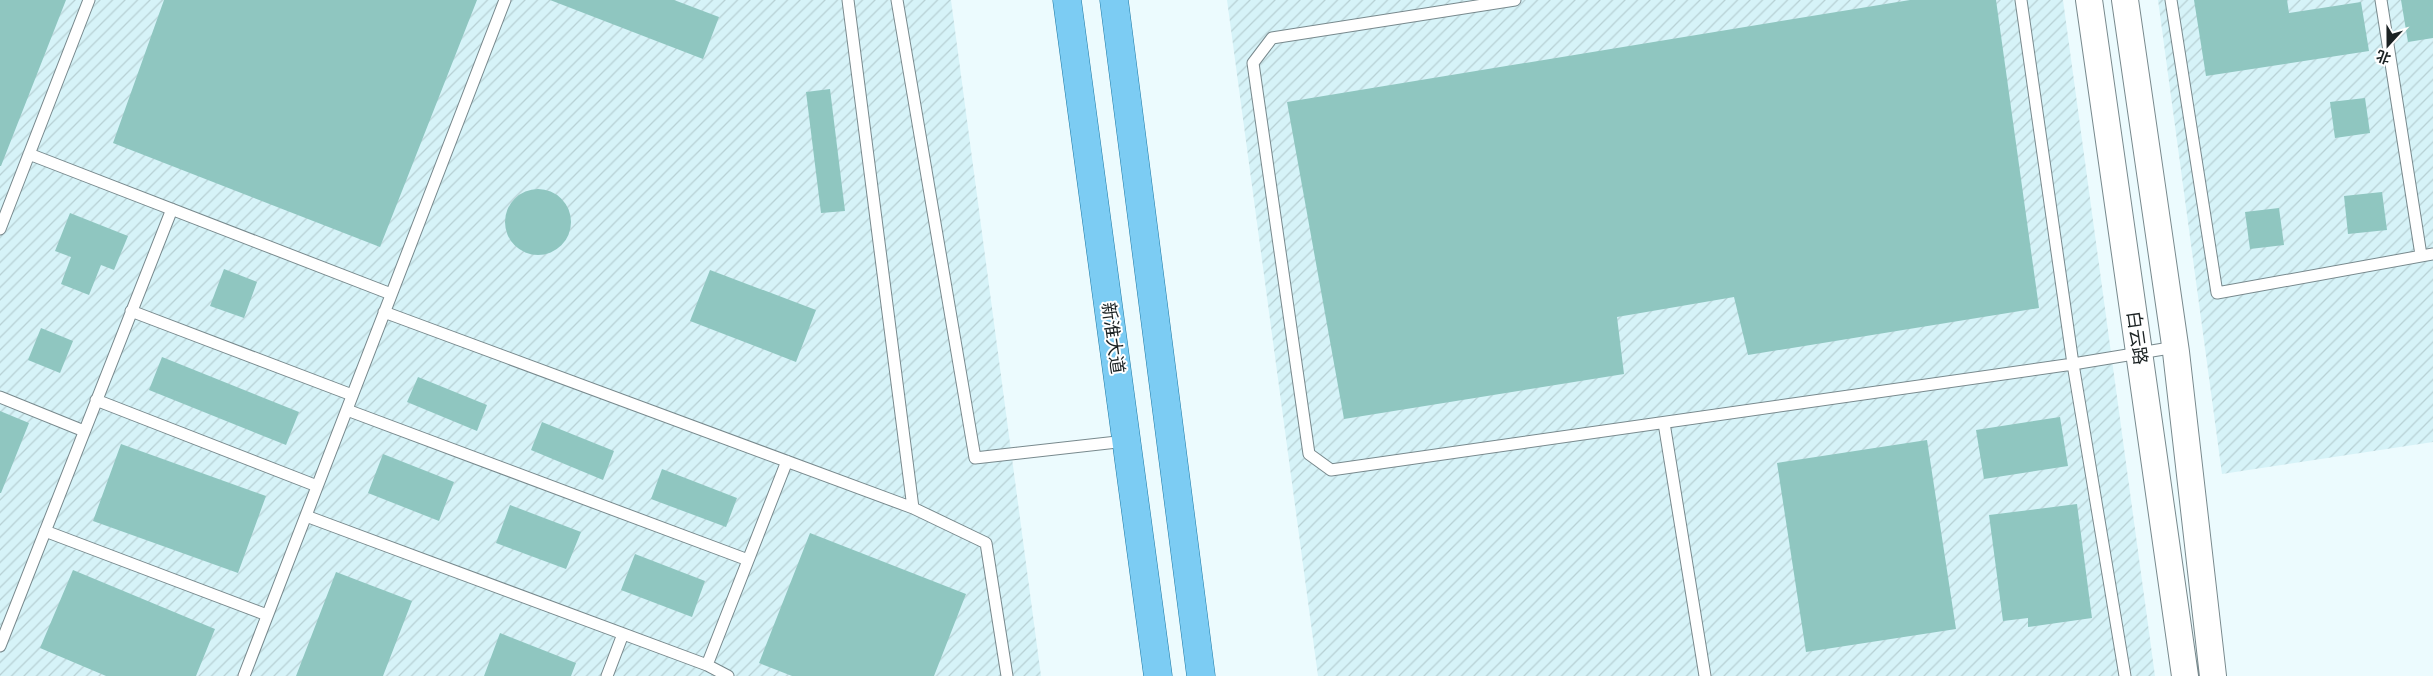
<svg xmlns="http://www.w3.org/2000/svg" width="2433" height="676" viewBox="0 0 2433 676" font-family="'Nunito Sans','Noto Sans SC',sans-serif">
  <defs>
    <pattern id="industrial-furrows" width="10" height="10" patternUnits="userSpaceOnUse" patternTransform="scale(1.25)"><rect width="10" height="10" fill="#d6f3f8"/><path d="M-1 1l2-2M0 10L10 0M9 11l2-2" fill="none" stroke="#b7d0d4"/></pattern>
  </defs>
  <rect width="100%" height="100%" fill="#ecfbfe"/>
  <path fill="url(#industrial-furrows)" d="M 0,0 L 951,0 L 1041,676 L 0,676 Z
    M 1227,0 L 2063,0 L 2155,676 L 1318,676 Z
    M 2158,0 L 2433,0 L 2433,442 L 2222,474 Z"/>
  <path fill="#8fc6c0" d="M 0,0 L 66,0 L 1,166 L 0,166 Z
    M 164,0 L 477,0 L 380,247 L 113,143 Z
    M 550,0 L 674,0 L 719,17 L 703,59 Z
    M 1910,0 L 1996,0 L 2039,308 L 1748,355 L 1734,297 L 1617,317 L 1624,374 L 1344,419 L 1287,102 Z
    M 2194,0 L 2287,0 L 2289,13 L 2361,2 L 2369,51 L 2206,76 Z
    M 2401,0 L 2433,0 L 2433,38 L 2408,42 Z
    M 830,89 L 845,211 L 821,213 L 806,92 Z
    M 2365,98 L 2370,133 L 2335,138 L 2330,102 Z
    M505 222a33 33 0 1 1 66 0a33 33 0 1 1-66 0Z
    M 2382,192 L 2387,230 L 2348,234 L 2344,196 Z
    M 2279,208 L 2284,245 L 2250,249 L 2245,212 Z
    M 70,213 L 128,236 L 114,270 L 101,265 L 89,295 L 61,284 L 71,257 L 55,251 Z
    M 224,269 L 257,282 L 244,318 L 210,306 Z
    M 710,270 L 816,310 L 796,362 L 690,321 Z
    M 41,328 L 73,341 L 60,373 L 28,360 Z
    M 162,357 L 299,412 L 286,445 L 149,390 Z
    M 418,377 L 487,405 L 477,431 L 407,402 Z
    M 0,411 L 29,423 L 1,493 L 0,493 Z
    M 2060,417 L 2068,466 L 1984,479 L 1976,430 Z
    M 542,422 L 614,451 L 603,480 L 531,450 Z
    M 1927,440 L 1956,629 L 1806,652 L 1777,463 Z
    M 121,444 L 266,496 L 238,573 L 93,521 Z
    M 383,454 L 454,482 L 439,521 L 368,493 Z
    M 662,469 L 737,498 L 726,527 L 651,499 Z
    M 2077,504 L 2092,618 L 2028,627 L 2028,618 L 2003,621 L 1989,515 Z
    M 510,505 L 581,532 L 566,569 L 496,543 Z
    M 810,533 L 966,594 L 934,676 L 792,676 L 759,663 Z
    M 635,554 L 705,581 L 692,617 L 621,590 Z
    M 73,570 L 215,629 L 196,676 L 106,676 L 40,648 Z
    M 336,572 L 412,601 L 383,676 L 296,676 Z
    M 500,633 L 576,663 L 571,676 L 484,676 Z"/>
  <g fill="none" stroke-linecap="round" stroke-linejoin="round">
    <defs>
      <path id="service" d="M 897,0 L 975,458 L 1126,441
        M 1515,0 L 1272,38 L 1253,63 L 1309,454 L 1331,470 L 2073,364 L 2021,0
        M 2171,0 L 2217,293 L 2433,254
        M 2381,0 L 2421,255
        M 29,154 L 391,294
        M 0,229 L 89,0
        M 131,311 L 352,395
        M 384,312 L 913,508 L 848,0
        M 0,397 L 84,431
        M 96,400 L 317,486
        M 347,410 L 748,560
        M 1664,423 L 1705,676
        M 913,508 L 986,543 L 1007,676
        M 306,516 L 707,665 L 728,676
        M 45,531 L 267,615
        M 0,646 L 172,209
        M 707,665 L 787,461
        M 244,676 L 505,0
        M 607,676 L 623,634
        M 2125,676 L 2073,364 L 2176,347"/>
      <path id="tertiary" d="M 2089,0 L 2185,676
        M 2125,0 L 2176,352 L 2213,676"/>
      <path id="primary" d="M 1067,0 L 1158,676
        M 1114,0 L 1201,676"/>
    </defs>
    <use href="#service" stroke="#78898d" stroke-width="13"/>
    <use href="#tertiary" stroke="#78898d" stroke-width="28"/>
    <use href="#primary" stroke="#217aa5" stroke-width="29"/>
    <use href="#service" stroke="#fff" stroke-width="11"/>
    <use href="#tertiary" stroke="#fff" stroke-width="26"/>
    <use href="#primary" stroke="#7cccf3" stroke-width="28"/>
  </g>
  <g text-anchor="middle" stroke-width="4" stroke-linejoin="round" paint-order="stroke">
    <g font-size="18" fill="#1b2223" stroke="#fff">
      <text transform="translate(1113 338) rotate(82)" y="6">新淮大道</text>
      <text transform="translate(2137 338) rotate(82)" y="6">白云路</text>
    </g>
  </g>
  <g transform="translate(2388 45) rotate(201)" stroke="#ffffff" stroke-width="4" paint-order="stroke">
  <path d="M0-4L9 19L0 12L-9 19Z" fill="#1b2223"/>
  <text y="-8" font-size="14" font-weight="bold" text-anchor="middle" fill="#1b2223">北</text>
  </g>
</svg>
